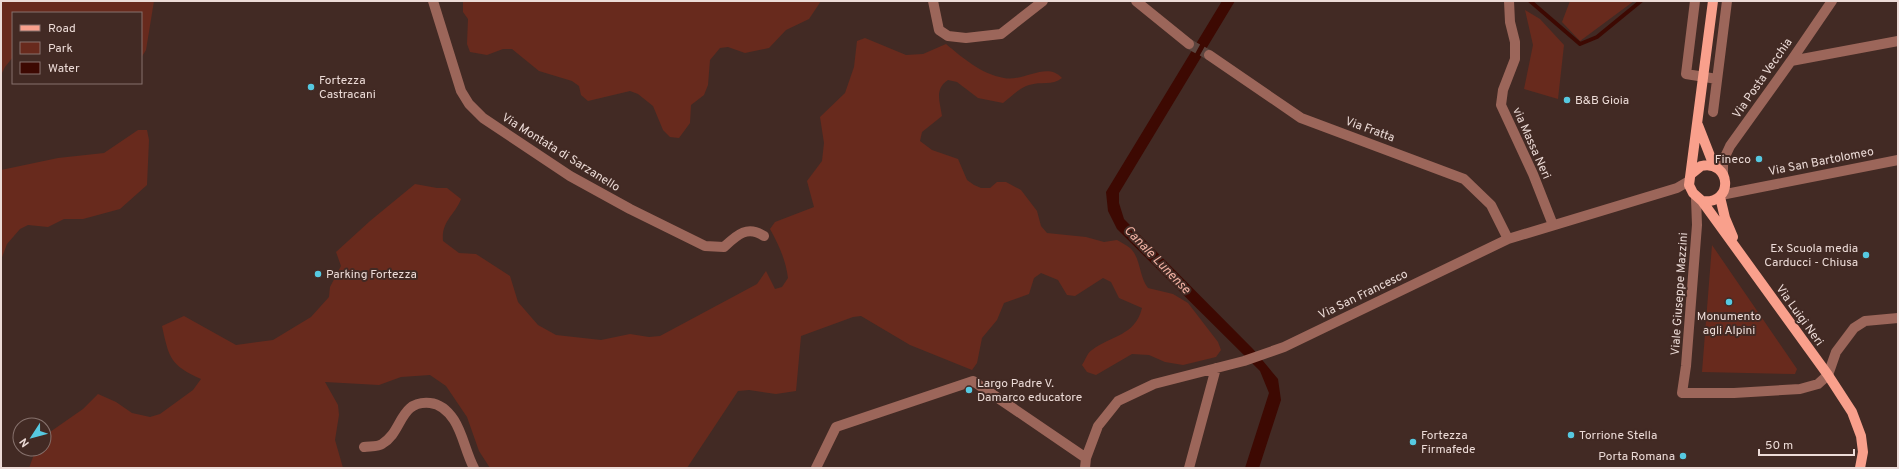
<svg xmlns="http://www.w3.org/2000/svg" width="1899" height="469" viewBox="0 0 1899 469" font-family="Overpass,sans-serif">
  <rect width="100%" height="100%" fill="#422a24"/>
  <path fill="#682a1d" d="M 1,1 L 154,1 L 146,50 L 141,58 L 141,13 L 13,13 L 13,57 L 5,67 L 1,75 Z
    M 463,1 L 821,1 L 809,19 L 786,30 L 769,48 L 745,53 L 728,47 L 720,48 L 710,60 L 708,85 L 704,95 L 691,105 L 690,123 L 679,138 L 670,137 L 663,130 L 653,106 L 638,94 L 630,91 L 588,101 L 581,95 L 579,86 L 572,81 L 539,71 L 512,49 L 503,49 L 487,55 L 470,52 L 467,44 L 468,19 L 463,12 Z
    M 1570,1 L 1634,1 L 1580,41 L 1562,22 Z
    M 1525,10 L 1540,19 L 1564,45 L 1558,99 L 1524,89 L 1533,45 Z
    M 865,38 L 906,55 L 923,54 L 946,44 C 963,58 981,74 1004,78 C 1024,82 1047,61 1062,78 C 1052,86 1041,81 1029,85 C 1019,88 1011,97 1003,103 L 978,98 L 957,82 L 948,80 C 934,89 940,102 942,116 L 922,132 L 920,141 L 932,150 L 958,159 L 967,180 L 974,185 L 981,188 L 990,188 L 997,182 L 1006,182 L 1021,190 L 1037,211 L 1041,226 L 1047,233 L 1086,237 L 1104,242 L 1117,240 C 1121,242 1126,245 1130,248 C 1141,258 1139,277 1148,288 L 1173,294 L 1188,303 L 1218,342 L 1221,350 L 1216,357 L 1183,365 L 1165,362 L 1149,355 L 1132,354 L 1096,375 L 1087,372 L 1082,365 C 1085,361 1087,353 1092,350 C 1112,335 1135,336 1142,308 L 1119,298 L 1111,282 L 1103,278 L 1075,296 L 1067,295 L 1058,280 L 1041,273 L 1034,278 L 1029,294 L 1004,303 L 997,320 L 982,338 L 977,363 L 972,370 L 910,345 L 861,316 L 853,317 L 801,336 L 796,391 L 776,394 L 749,390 L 738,391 L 687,468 L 490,468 L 479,451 L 467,417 L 446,386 L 430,375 L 401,377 L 379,385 L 325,382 L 338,405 L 339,415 L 335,440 L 343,468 L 29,468 L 36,449 L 44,449 L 44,439 L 50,432 L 83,409 L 98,394 L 116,402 L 132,413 L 150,417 L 160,414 L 193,390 L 201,379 C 170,365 169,358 162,326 L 184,316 L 236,345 L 273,340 L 311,317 L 329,297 L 330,287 L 341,266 L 336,252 L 370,221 L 415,184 L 437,188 L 447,188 L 461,199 C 455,215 441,221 443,241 L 459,253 L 476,254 L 510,276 L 518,302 L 538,325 L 556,335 L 601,340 L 630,334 L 649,337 L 660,336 L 757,284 L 766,271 L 775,289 L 782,287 L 788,278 C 786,261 779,245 770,229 L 775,222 L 814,207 L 807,181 L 822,161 L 824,143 L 820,117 L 845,93 L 854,67 L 857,41 Z
    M 138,130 L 147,130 L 149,140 L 147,185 L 120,209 L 83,219 L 64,219 L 48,227 L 28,225 L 20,229 L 7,244 L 1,260 L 1,170 L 58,158 L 104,153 Z
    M 1712,245 L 1797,369 L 1795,374 L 1702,372 Z"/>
  <path fill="#3d0902" d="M 1222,1 L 1235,1 L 1119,193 L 1119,203 L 1124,219 L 1253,349 L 1278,379 L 1281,400 L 1259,468 L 1245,468 L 1269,393 L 1260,371 L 1117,229 L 1108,211 L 1106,192 Z"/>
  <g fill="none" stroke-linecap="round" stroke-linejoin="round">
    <path stroke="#3d0902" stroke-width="4" d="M 1530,1 L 1580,44 L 1597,37 L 1641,1"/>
    <path stroke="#5c453f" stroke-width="10" stroke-dasharray="10 5" stroke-linecap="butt" d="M 1189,44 L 1209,55"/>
    <path stroke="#9c665a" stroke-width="10" d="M 433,1 L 461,91 L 469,104 L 483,118 L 570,176 L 630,209 L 705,246 L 724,247 C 737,235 747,225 764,236
      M 933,1 L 939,30 L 948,36 L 966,38 L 1001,34 L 1043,1
      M 1136,1 L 1189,44
      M 1509,1 L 1510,22 L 1515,42 L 1515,59 L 1503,90 L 1501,105 L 1533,174 L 1553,225
      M 1695,1 L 1686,74 L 1717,79
      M 1209,55 L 1301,118 L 1464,179 L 1491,205 L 1508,239
      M 1791,61 L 1898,41
      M 1713,112 L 1727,1
      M 1723,174 L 1723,161 L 1730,146 L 1791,61 L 1832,1
      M 1721,195 L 1898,160
      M 1696,198 L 1697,225 L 1686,366 L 1682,393 L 1734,393 L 1800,389 L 1818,384 L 1828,375 L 1836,352 L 1854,328 L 1865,321 L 1898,318
      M 364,447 C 369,446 378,447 382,444 C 403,432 399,400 430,403 C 441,404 448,411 454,420 C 463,434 466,453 474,468
      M 816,468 L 836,427 L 973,381 L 1086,458
      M 1085,468 L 1086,458 L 1098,426 L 1118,401 L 1154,384 L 1244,361 L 1284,347 L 1508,239 L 1677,188 L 1689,181
      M 1189,468 L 1216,368"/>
    <path stroke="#f9a08c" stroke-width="10" d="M 1698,125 L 1714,166
      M 1691,174 L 1701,166 C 1731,159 1735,205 1702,201 L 1693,193 L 1689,185 L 1713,1
      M 1720,197 L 1725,218 L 1733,237
      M 1702,201 L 1828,375 L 1852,412 L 1861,436 L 1863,452 L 1860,468"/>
  </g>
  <g fill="#56c9e1" stroke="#422a24" stroke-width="1.5">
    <circle cx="311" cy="87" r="4"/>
    <circle cx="1567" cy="100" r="4"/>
    <circle cx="1759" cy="159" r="4"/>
    <circle cx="1866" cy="255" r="4"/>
    <circle cx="318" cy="274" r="4"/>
    <circle cx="1729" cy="302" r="4"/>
    <circle cx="969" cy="390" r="4"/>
    <circle cx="1571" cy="435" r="4"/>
    <circle cx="1413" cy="442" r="4"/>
    <circle cx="1683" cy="456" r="4"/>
  </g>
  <g text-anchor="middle" stroke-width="4" stroke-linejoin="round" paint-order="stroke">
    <g font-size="12" fill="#ecdbd7" stroke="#422a24">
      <text transform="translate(1762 78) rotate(-55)" y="4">Via Posta Vecchia</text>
      <text transform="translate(1370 129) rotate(20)" y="4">Via Fratta</text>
      <text transform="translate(1532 143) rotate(66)" y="4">via Massa Neri</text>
      <text transform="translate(561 152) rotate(32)" y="4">Via Montata di Sarzanello</text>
      <text transform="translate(1821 161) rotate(-11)" y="4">Via San Bartolomeo</text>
      <text transform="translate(1363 294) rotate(-26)" y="4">Via San Francesco</text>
      <text transform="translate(1679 294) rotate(-86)" y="4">Viale Giuseppe Mazzini</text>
      <text transform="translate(1800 315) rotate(54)" y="4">Via Luigi Neri</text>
    </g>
    <g font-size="12" fill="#ecdbd7" stroke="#422a24" text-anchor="start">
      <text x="319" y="84">Fortezza<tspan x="319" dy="14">Castracani</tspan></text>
      <text x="1575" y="104">B&amp;B Gioia</text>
      <text x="1751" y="163" text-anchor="end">Fineco</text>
      <text x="1858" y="252" text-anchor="end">Ex Scuola media<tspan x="1858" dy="14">Carducci - Chiusa</tspan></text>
      <text x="326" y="278">Parking Fortezza</text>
      <text x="1729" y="320" text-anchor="middle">Monumento<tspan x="1729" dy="14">agli Alpini</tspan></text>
      <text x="977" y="387">Largo Padre V.<tspan x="977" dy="14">Damarco educatore</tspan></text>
      <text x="1421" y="439">Fortezza<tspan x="1421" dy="14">Firmafede</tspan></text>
      <text x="1579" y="439">Torrione Stella</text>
      <text x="1675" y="460" text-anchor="end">Porta Romana</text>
    </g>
    <g font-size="13" font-style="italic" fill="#f3b2a3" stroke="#422a24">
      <text transform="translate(1158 259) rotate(46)" y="5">Canale Lunense</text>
    </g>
  </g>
  <rect width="1899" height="469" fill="none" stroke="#ecdbd7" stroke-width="4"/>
  <rect x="12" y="12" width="130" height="72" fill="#422a24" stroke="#86716c"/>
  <rect x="20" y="25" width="20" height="6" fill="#f9a08c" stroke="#86716c"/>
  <text x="48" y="32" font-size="12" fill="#ecdbd7">Road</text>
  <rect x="20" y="42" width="20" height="12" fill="#682a1d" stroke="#86716c"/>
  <text x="48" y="52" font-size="12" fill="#ecdbd7">Park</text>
  <rect x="20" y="62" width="20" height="12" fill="#3d0902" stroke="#86716c"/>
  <text x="48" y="72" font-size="12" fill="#ecdbd7">Water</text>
  <g transform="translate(32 437) rotate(234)"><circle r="19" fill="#422a24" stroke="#86716c"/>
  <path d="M0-3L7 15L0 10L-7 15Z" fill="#56c9e1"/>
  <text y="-6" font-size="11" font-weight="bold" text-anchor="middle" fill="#ecdbd7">N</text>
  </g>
  <path d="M1759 449v6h95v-6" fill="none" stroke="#ecdbd7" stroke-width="2"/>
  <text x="1765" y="449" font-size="12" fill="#ecdbd7" stroke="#422a24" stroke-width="3" paint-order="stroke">50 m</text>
</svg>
